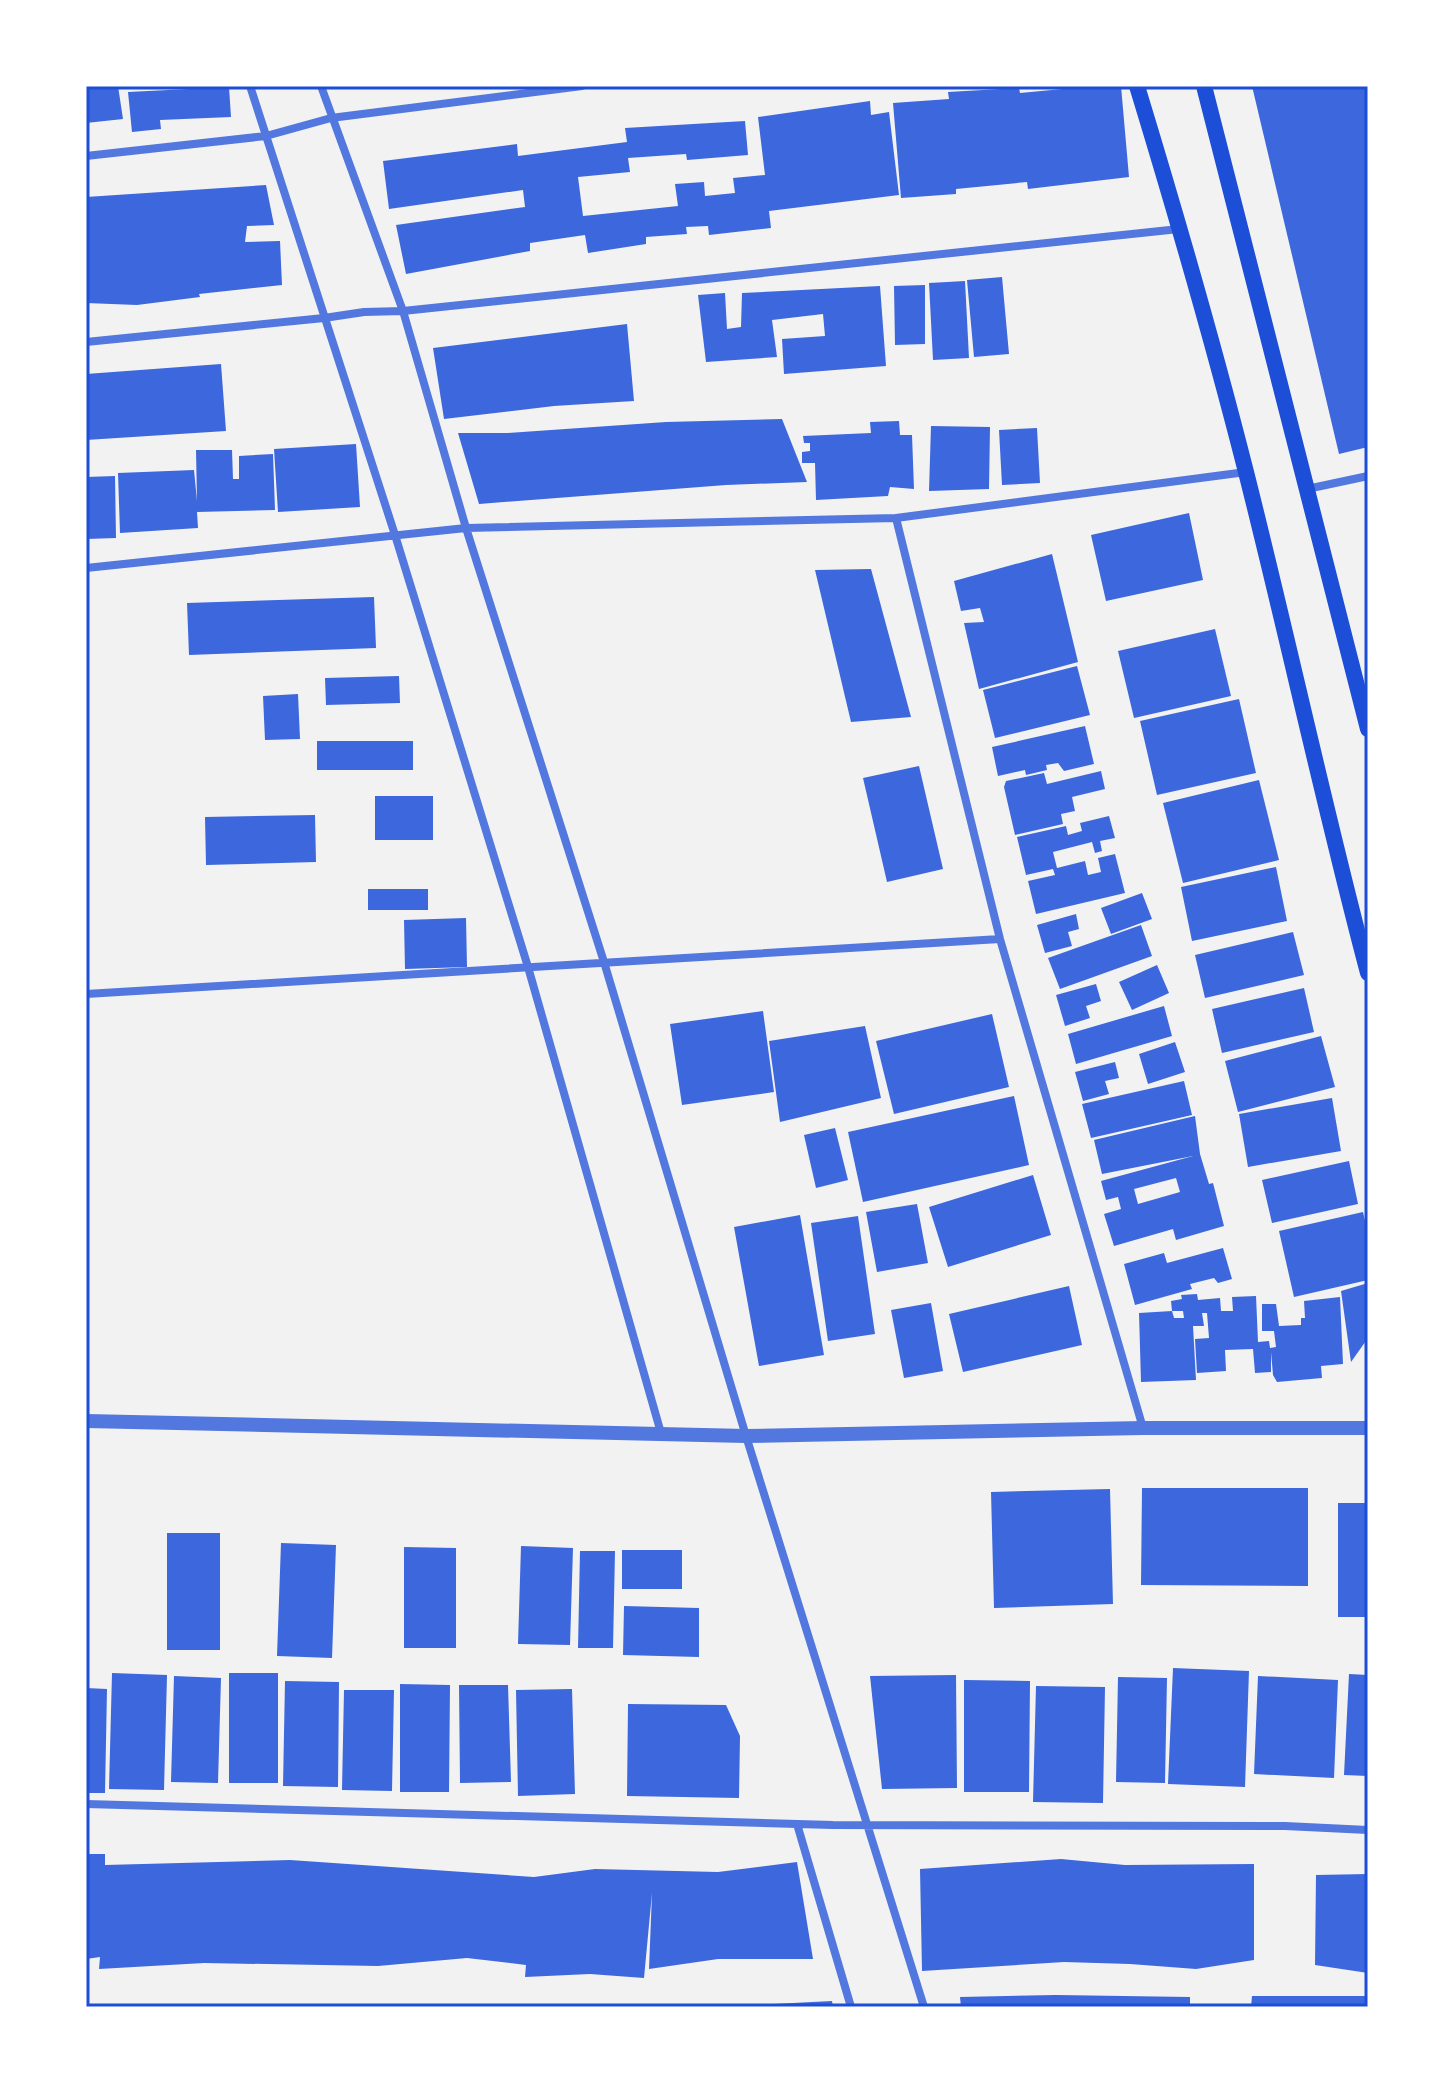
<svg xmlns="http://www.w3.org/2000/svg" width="1454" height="2093" viewBox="0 0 1454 2093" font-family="'Space Grotesk',sans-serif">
  <rect width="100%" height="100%" fill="#f2f2f2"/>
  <path fill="#3d67dc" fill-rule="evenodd" d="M 86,86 L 118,86 L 123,119 L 86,123 Z
    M 1094,86 L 1121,86 L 1129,177 L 1028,189 L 1027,182 L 956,189 L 956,194 L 901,198 L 893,103 L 949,99 L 948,92 L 1019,88 L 1020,93 Z
    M 1252,86 L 1368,86 L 1368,447 L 1339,454 Z
    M 229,87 L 231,117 L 160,120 L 161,129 L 132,132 L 128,92 Z
    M 870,101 L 871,115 L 889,112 L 899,195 L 769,211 L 771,228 L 709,235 L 708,226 L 686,227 L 687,234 L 646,237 L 646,244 L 588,253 L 585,235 L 530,243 L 530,251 L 406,274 L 396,225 L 525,207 L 523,190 L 389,209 L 383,161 L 517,144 L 518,156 L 627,142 L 625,128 L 745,121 L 748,155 L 687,160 L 686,154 L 628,158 L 630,172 L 578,177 L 583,216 L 678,206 L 675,184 L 704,182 L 705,196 L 735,193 L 733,178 L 765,175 L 758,117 Z
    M 266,185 L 274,225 L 247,226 L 245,242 L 280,241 L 282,285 L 199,294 L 200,297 L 137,305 L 86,303 L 86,197 Z
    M 1002,277 L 1009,354 L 974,357 L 967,280 Z
    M 965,281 L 969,358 L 933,360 L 929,283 Z
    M 925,285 L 925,344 L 895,345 L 894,286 Z
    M 880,286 L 886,366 L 784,374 L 782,339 L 825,336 L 823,314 L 772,320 L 777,357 L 706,362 L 698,295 L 725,293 L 727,329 L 741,327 L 742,293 Z
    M 627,324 L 634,401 L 554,406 L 444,419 L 433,348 Z
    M 221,364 L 226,431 L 86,440 L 86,374 Z
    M 782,419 L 807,482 L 726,485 L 479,504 L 458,433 L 508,433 L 666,422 Z
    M 899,421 L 900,435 L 912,435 L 914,489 L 890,487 L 888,496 L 816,500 L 815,463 L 802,463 L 802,452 L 810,451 L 810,443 L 804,443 L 803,436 L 871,433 L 870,422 Z
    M 931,426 L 990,427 L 989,489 L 929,491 Z
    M 1037,428 L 1040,483 L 1002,485 L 999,430 Z
    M 356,444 L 360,507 L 278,512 L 274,449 Z
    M 196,450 L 232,450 L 233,479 L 239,479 L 239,456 L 273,454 L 275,510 L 197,512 L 198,528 L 120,533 L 118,473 L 194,470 L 197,501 Z
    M 115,476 L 116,538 L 86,539 L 86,477 Z
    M 1189,513 L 1203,580 L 1106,601 L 1091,535 Z
    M 1052,554 L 1078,662 L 979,689 L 964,623 L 984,622 L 980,608 L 961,611 L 954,581 Z
    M 871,569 L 911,717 L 851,722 L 815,570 Z
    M 374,597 L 376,648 L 189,655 L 187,603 Z
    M 1215,629 L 1231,696 L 1134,718 L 1118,651 Z
    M 1077,666 L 1090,715 L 995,738 L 983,690 Z
    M 399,676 L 400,703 L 326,705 L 325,678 Z
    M 298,694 L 300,739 L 265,740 L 263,696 Z
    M 1239,699 L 1256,773 L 1157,795 L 1140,721 Z
    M 1085,726 L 1094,764 L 1064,771 L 1058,763 L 1046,765 L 1047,770 L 1026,775 L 1025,770 L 998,776 L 992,747 Z
    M 317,741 L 413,741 L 413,770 L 317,770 Z
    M 919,766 L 943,869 L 887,882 L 863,778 Z
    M 1101,771 L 1105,789 L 1072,797 L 1075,811 L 1061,814 L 1063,824 L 1015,835 L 1004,787 L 1006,781 L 1044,773 L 1047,784 Z
    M 1259,780 L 1279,860 L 1183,883 L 1163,803 Z
    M 375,796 L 433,796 L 433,840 L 375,840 Z
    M 315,815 L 316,862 L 206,865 L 205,817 Z
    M 1109,816 L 1115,838 L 1100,841 L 1102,851 L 1095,853 L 1092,842 L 1053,852 L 1057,868 L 1085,861 L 1088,875 L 1101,872 L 1098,858 L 1115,854 L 1125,893 L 1036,914 L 1028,881 L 1055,875 L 1053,869 L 1026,875 L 1017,837 L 1066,826 L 1068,835 L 1082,831 L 1080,823 Z
    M 1276,867 L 1287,921 L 1192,941 L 1181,887 Z
    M 368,889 L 428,889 L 428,910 L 368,910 Z
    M 1142,893 L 1152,919 L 1111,934 L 1101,908 Z
    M 1076,914 L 1079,929 L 1068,932 L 1072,946 L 1045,953 L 1037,925 Z
    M 466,918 L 467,967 L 405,969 L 404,920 Z
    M 1141,925 L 1152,956 L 1060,989 L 1048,958 Z
    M 1293,932 L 1304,975 L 1205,998 L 1195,955 Z
    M 1157,965 L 1169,993 L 1132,1010 L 1119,982 Z
    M 1096,984 L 1101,1001 L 1086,1006 L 1090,1018 L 1065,1026 L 1056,995 Z
    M 1304,988 L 1314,1032 L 1222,1053 L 1212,1009 Z
    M 1164,1006 L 1172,1036 L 1076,1064 L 1068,1034 Z
    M 763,1011 L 774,1092 L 682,1105 L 670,1024 Z
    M 992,1014 L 1009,1087 L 894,1114 L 876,1041 Z
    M 865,1026 L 881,1098 L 780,1122 L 769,1041 Z
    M 1321,1036 L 1335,1087 L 1238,1112 L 1225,1061 Z
    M 1175,1042 L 1185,1072 L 1148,1084 L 1139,1054 Z
    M 1115,1062 L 1119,1078 L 1105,1081 L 1109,1094 L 1083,1101 L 1075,1072 Z
    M 1184,1081 L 1192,1115 L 1091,1138 L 1082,1104 Z
    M 1014,1096 L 1029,1165 L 863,1202 L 848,1132 Z
    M 1332,1098 L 1341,1151 L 1248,1167 L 1239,1114 Z
    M 1195,1116 L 1200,1154 L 1209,1184 L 1213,1183 L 1224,1226 L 1176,1240 L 1173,1229 L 1114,1246 L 1104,1214 L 1121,1209 L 1118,1197 L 1106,1200 L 1101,1181 L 1193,1156 L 1102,1174 L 1094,1140 ZM 1176,1178 L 1180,1192 L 1138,1204 L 1134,1189 Z
    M 835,1128 L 848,1180 L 816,1188 L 804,1135 Z
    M 1349,1161 L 1358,1204 L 1272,1223 L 1262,1180 Z
    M 1033,1175 L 1051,1235 L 948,1267 L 929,1207 Z
    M 917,1204 L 928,1263 L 877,1272 L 866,1212 Z
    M 1363,1212 L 1368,1234 L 1368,1280 L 1294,1297 L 1279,1231 Z
    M 800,1215 L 824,1355 L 759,1366 L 734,1227 Z
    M 858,1216 L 875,1334 L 828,1341 L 811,1223 Z
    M 1223,1248 L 1232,1279 L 1218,1283 L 1214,1278 L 1190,1284 L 1192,1289 L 1135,1305 L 1124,1264 L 1164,1253 L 1167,1263 Z
    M 1368,1283 L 1368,1338 L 1351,1362 L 1341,1291 Z
    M 1069,1286 L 1082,1345 L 963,1372 L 949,1314 Z
    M 1197,1294 L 1198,1300 L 1220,1298 L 1221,1311 L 1233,1311 L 1232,1297 L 1256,1296 L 1258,1342 L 1269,1341 L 1270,1348 L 1276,1347 L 1274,1331 L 1262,1331 L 1262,1304 L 1276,1304 L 1279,1326 L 1301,1325 L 1301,1318 L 1305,1318 L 1304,1301 L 1340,1297 L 1343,1364 L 1321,1366 L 1322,1378 L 1277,1382 L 1273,1375 L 1271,1352 L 1271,1372 L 1255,1373 L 1253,1349 L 1225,1350 L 1226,1371 L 1197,1373 L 1195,1339 L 1209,1338 L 1207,1313 L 1202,1313 L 1204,1326 L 1193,1326 L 1196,1380 L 1141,1382 L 1139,1313 L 1172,1311 L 1174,1318 L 1184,1318 L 1183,1311 L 1172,1311 L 1171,1301 L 1182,1299 L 1181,1295 Z
    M 931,1303 L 943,1371 L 904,1378 L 891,1310 Z
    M 1142,1488 L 1308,1488 L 1308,1586 L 1141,1585 Z
    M 1110,1489 L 1113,1604 L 994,1608 L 991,1492 Z
    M 1338,1503 L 1368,1503 L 1368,1617 L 1338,1617 Z
    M 167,1533 L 220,1533 L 220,1650 L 167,1650 Z
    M 281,1543 L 336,1545 L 332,1658 L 277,1656 Z
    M 521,1546 L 573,1548 L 570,1645 L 518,1644 Z
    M 404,1547 L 456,1548 L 456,1648 L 404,1648 Z
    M 622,1550 L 682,1550 L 682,1589 L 622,1589 Z
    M 580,1551 L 615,1551 L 613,1648 L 578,1648 Z
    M 624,1606 L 699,1608 L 699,1657 L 623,1655 Z
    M 1173,1668 L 1249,1671 L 1245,1787 L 1168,1784 Z
    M 112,1673 L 167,1675 L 164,1790 L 109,1789 Z
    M 229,1673 L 278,1673 L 278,1783 L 229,1783 Z
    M 1349,1674 L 1368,1675 L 1368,1776 L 1344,1775 Z
    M 956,1675 L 957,1788 L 882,1789 L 870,1676 Z
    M 174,1676 L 221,1678 L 218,1783 L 171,1782 Z
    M 1258,1676 L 1338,1680 L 1334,1778 L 1254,1774 Z
    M 1118,1677 L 1167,1678 L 1165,1783 L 1116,1782 Z
    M 964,1680 L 1030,1681 L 1029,1792 L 964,1792 Z
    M 285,1681 L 339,1682 L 338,1787 L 283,1786 Z
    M 400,1684 L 450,1685 L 449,1792 L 400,1792 Z
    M 459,1685 L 508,1685 L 511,1782 L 460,1783 Z
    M 1036,1686 L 1105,1687 L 1103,1803 L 1033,1802 Z
    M 86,1688 L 107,1689 L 105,1793 L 86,1793 Z
    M 572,1689 L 575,1794 L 518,1796 L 516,1690 Z
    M 344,1690 L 394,1690 L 392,1791 L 342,1790 Z
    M 628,1704 L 726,1705 L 740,1736 L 739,1798 L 627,1796 Z
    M 86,1854 L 105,1854 L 105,1865 L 290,1860 L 534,1877 L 595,1869 L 718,1872 L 797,1862 L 813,1959 L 718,1959 L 649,1969 L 652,1893 L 644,1978 L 590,1974 L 525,1977 L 526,1965 L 467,1958 L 378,1966 L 204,1963 L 99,1969 L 100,1957 L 86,1959 Z
    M 1061,1859 L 1125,1865 L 1254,1864 L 1254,1960 L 1196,1969 L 1130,1964 L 1064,1962 L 922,1971 L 920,1869 Z
    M 1368,1874 L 1368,1973 L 1315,1965 L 1316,1875 Z
    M 1056,1995 L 1190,1997 L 1190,2007 L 961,2007 L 960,1997 Z
    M 1252,1996 L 1368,1996 L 1368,2007 L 1251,2007 Z
    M 832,2001 L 833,2007 L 773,2007 L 773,2004 Z"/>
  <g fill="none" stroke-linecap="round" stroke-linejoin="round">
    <path stroke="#5277de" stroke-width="8" d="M 250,86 L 395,535 L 528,967 L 661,1433
      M 321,86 L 403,311 L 466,528 L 604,962 L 746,1436 L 924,2007
      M 86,156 L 266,136 L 331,118 L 582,86
      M 86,342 L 324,318 L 364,312 L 403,311 L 1179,229
      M 1307,489 L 1368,476
      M 896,518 L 1000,939 L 1143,1428
      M 86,568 L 466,528 L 896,518 L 1246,472
      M 86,994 L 1000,939
      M 86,1804 L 833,1825 L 1285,1826 L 1368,1830
      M 797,1824 L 851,2007"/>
    <path stroke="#5277de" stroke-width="14" d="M 86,1421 L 746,1436 L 1143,1428 L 1368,1428"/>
    <path stroke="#1d4ed8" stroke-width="16" d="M 1137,86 C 1176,214 1213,342 1246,472 C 1288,638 1324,807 1368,973
      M 1204,86 L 1368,729"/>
  </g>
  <rect width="1454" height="2093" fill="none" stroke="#ffffff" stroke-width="176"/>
  <rect x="88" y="88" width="1278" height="1917" fill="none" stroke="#1d4ed8" stroke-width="3"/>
</svg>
